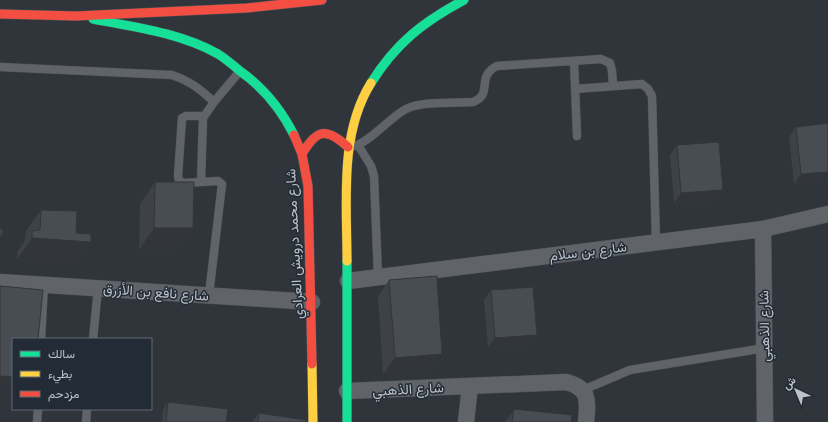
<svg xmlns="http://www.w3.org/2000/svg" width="828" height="422" viewBox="0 0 828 422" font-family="Poppins,Vazirmatn,sans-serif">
  <rect width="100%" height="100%" fill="#2f353b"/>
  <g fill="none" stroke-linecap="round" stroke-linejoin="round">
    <defs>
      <path id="lane" d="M 574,61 L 577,136
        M 0,67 L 172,75 C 190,81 200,89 214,102
        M 575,89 L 642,84 L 648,89 L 652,96 L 656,243
        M 204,116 L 186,116 L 182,118 L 178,176 L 179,181 L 184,183 L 218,181 L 222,184 L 209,295
        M 358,145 L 371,166 L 374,176 L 378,277
        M 350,147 C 368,145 390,117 406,109 C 421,101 456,103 473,102 C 494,94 475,77 497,66 L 601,59 L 610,63 L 612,71 L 613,86
        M 201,182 L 203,118 L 214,102 L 240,71
        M 41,339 L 44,284
        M 93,339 L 98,288
        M 583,390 L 630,370 L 765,348
        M 37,422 L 38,409
        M 86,422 L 87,409"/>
      <path id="street" d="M 763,229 L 765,422
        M 348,281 L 763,229 L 828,214
        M 0,282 L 312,302
        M 347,391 L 566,382 C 590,388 588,401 586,422
        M 466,422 L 470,386"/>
      <path id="fast" d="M 93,19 C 135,27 181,33 218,54 C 226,59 233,65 240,71 C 264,88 281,109 294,135
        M 371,83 C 396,43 423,22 464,0
        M 347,261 L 347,422"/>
      <path id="slow" d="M 347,261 C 347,203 339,134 371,83
        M 312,364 L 313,422"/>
      <path id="jam" d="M 0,14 L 76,16 L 247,8 L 322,0
        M 294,135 L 302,154 L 308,186 L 312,364
        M 302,154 C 317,129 326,127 348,147"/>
    </defs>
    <use href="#lane" stroke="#4d5155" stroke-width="9"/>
    <use href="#street" stroke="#4d5155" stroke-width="17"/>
    <use href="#fast" stroke="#4d5155" stroke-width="10"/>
    <use href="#slow" stroke="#4d5155" stroke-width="10"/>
    <use href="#jam" stroke="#4d5155" stroke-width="10"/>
    <use href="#lane" stroke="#606468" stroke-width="8"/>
    <use href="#street" stroke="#606468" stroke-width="16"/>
    <use href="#fast" stroke="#16e098" stroke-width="9"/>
    <use href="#slow" stroke="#ffcf43" stroke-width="9"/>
    <use href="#jam" stroke="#f24e42" stroke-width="9"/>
  </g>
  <path fill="#3e4247" d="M 828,123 L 828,181 L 794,184 L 789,137 L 796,127 Z
    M 677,145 L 716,200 L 674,203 L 670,155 Z
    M 155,182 L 193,228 L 178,250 L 139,250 L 140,204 Z
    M 41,210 L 75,264 L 17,260 L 17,252 L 25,241 L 26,231 Z
    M 389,280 L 430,371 L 383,374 L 378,296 Z
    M 491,290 L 537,335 L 530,345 L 488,348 L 484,300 Z
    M 168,402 L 226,422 L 162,422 L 163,409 Z
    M 514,409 L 571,422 L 505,422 Z
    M 259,413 L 306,422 L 252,422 Z"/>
  <path fill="#32363a" d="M 828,172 L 828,181 L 794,184 L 801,174 Z
    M 723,190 L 716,200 L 674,203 L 681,193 Z
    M 154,228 L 193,228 L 178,250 L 139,250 Z
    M 32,238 L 91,242 L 75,264 L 17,260 Z
    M 537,335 L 530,345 L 488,348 L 495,338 Z
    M 442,354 L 430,371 L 383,374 L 395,358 Z
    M 0,376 L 13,377 L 13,385 L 0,383 Z"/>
  <path fill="#484d53" stroke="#32363a" d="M 828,123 L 828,172 L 801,174 L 796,127 Z
    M 719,142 L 723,190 L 681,193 L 677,145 Z
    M 155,182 L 194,182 L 193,228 L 154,228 Z
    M 41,210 L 77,211 L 76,233 L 91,234 L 91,242 L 32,238 L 32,231 L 40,230 Z
    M 0,228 L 3,229 L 2,236 L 0,236 Z
    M 437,276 L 442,354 L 395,358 L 389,280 Z
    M 0,286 L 43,290 L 38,339 L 13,339 L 13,377 L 0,376 Z
    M 533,287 L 537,335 L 495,338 L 491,290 Z
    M 168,402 L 228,409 L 226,422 L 166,422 Z
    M 514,409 L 572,415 L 571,422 L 512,422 Z
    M 259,413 L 306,420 L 306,422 L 258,422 Z"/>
  <g text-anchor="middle" stroke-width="3" stroke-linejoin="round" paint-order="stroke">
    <g font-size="14" fill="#bbc2ca" stroke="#232c36">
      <text transform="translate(294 244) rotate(-93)" y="5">شارع محمد درويش العرادي</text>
      <text transform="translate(588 251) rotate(-7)" y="5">شارع بن سلام</text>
      <text transform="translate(156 292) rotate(4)" y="5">شارع نافع بن الأزرق</text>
      <text transform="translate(764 326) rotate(-91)" y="5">شارع الذهبي</text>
      <text transform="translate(408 389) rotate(-3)" y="5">شارع الذهبي</text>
    </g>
  </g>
  <rect x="12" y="338" width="140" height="72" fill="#232c36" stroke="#606871"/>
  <rect x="20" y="351" width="20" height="6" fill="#16e098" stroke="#606871"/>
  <text x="48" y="358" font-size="12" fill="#bbc2ca">سالك</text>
  <rect x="20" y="371" width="20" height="6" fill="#ffcf43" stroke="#606871"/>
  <text x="48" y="378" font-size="12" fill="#bbc2ca">بطيء</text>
  <rect x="20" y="391" width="20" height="6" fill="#f24e42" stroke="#606871"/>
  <text x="48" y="398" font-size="12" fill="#bbc2ca">مزدحم</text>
  <g transform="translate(796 390) rotate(316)" stroke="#232c36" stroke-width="3" paint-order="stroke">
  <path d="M0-3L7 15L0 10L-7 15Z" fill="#bbc2ca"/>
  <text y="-6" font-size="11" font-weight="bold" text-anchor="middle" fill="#bbc2ca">ش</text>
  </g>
</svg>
